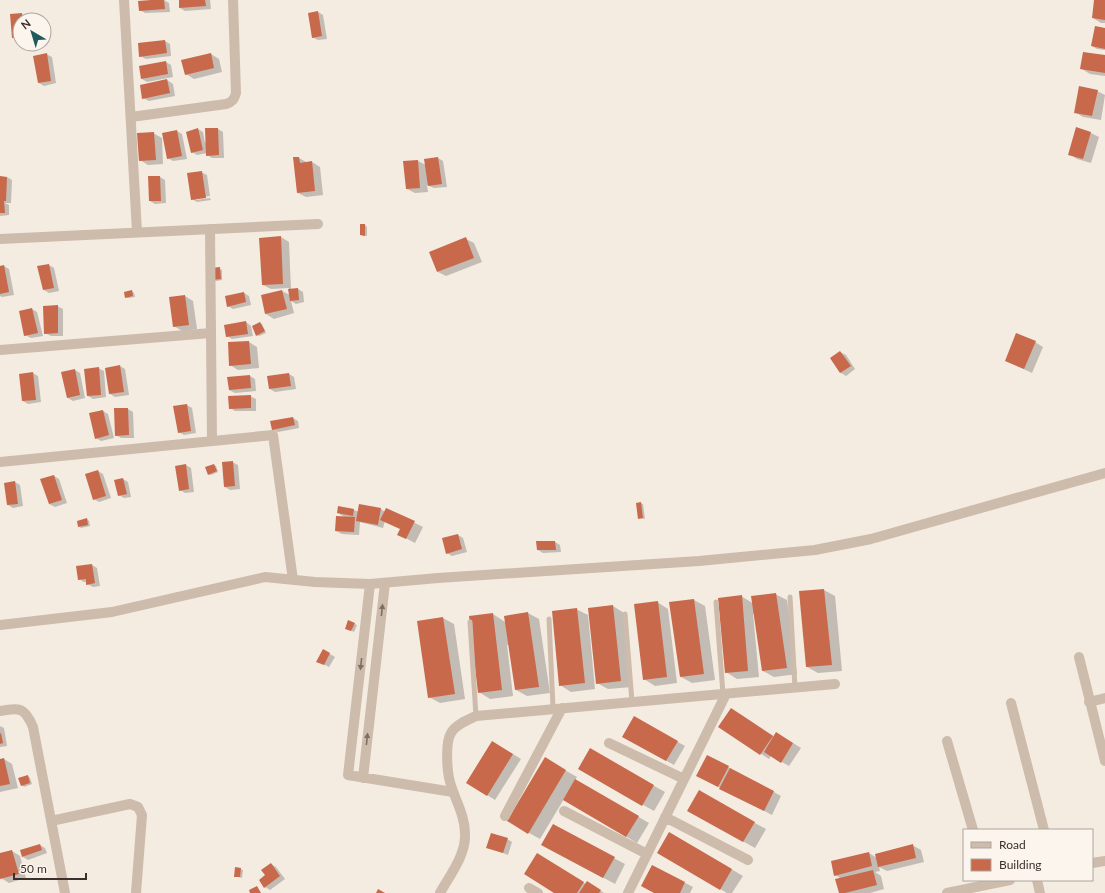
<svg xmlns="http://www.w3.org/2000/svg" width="1105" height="893" viewBox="0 0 1105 893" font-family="Lato,sans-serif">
  <rect width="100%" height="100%" fill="#f4ebe1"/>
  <path fill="#0003" d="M 164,0 L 169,3 L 170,12 L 145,13 L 140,10 Z
    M 180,0 L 210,0 L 211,9 L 185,11 L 180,8 Z
    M 1095,0 L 1105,0 L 1105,23 L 1101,23 L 1093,18 Z
    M 318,12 L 323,15 L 327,39 L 318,40 L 312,37 Z
    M 22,14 L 27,17 L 27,20 L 20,20 L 20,41 L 18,41 L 13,38 Z
    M 1105,29 L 1105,50 L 1097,49 L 1092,46 Z
    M 165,41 L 170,44 L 171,56 L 146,59 L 140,56 Z
    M 46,54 L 52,57 L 56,83 L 44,86 L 39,83 Z
    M 211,54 L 219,59 L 222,72 L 194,79 L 186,74 Z
    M 1105,56 L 1105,76 L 1090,74 L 1082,69 Z
    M 166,62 L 171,65 L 173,77 L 147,82 L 142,79 Z
    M 167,80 L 173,84 L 175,96 L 149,101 L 143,98 Z
    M 1097,91 L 1105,95 L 1101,120 L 1083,117 L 1075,112 Z
    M 1077,128 L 1091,133 L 1099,137 L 1091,163 L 1077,159 L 1069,154 Z
    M 198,129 L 203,132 L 205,143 L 218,129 L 223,132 L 224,158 L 212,158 L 207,155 L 207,153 L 197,155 L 192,152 Z
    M 177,131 L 182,134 L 187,159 L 173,161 L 168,158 Z
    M 153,133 L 162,138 L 163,164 L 148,165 L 140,160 Z
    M 299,158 L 308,163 L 312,162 L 320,167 L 323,195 L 306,197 L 298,193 Z
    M 438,158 L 443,161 L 447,187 L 434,188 L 427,185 L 428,192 L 415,193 L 407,189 L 418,161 L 426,165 Z
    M 201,172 L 207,175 L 210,196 L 196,198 L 196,200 L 210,198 L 211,200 L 197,202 L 192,199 Z
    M 0,177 L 7,177 L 12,180 L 11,203 L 5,203 L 9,205 L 9,215 L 0,216 Z
    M 149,177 L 160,177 L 165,180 L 166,203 L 155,204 L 150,201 Z
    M 365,225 L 367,227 L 367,236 L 361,235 Z
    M 281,237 L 289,242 L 291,290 L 298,289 L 303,292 L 304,302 L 296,304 L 291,301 L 294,313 L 274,319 L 266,314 L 262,296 L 282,291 L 290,295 L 289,288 L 271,289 L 263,285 Z
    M 466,239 L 474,243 L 482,262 L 446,276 L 438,272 Z
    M 49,265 L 54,268 L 59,291 L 49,293 L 44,290 Z
    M 4,266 L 9,269 L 14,295 L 2,297 L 0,296 L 0,267 Z
    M 219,269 L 222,270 L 222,280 L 216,281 L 213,280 Z
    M 132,291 L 134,293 L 135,297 L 128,298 L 126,297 Z
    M 244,293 L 249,296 L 251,305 L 233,309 L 228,306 Z
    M 185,296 L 193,301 L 197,329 L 182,331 L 174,326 Z
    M 57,306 L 63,309 L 63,336 L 51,336 L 45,333 Z
    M 32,309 L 37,312 L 43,336 L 31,338 L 25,335 L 20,311 Z
    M 246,322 L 251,326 L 253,336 L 232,339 L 227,336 Z
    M 260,323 L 262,324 L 266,333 L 259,336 L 257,335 Z
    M 249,342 L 257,347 L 259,368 L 238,370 L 230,365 Z
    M 1035,342 L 1043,347 L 1032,373 L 1006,361 Z
    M 840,352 L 846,355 L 855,369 L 846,376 L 841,373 L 831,359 Z
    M 120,366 L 125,369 L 129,395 L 115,397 L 110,394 Z
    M 98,368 L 104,371 L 106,397 L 93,399 L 88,396 Z
    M 75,370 L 80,373 L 85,398 L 73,401 L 68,398 L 62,373 Z
    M 33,373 L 38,376 L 41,402 L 28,404 L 23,401 Z
    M 289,374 L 294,377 L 296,389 L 275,392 L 270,389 Z
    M 250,376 L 255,379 L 256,391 L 235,393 L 229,390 Z
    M 250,396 L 256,399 L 256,411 L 235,411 L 230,408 Z
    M 187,405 L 192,408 L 196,433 L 184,435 L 179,432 Z
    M 128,409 L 133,412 L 134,438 L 121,438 L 116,435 Z
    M 103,411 L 108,414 L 114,438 L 101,441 L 96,438 Z
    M 293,418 L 298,421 L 299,428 L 278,432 L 272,429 Z
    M 232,462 L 238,465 L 240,489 L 230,490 L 225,487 Z
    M 186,465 L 191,468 L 194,492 L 185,493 L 180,490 Z
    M 214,465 L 216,466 L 218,472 L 211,475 L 209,474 Z
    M 98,471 L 103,474 L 111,498 L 99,502 L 94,499 Z
    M 54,476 L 59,479 L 67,503 L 55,507 L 49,504 Z
    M 123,479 L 128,482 L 131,497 L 124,498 L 119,495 Z
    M 15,482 L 20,485 L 23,506 L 13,508 L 8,505 Z
    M 640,503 L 643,504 L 645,519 L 639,518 Z
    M 360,505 L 381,509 L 385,512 L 387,509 L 423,527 L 415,543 L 398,534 L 401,529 L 385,521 L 383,528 L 360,522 L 359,535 L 342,534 L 336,531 L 346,518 L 338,513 L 339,507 L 354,510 L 359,512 Z
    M 87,519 L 89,521 L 90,526 L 81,528 L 79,526 Z
    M 458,535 L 463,538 L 467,552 L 452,556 L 447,553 Z
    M 555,542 L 560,545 L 561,552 L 543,553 L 538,550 Z
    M 92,565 L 97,568 L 100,586 L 93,587 L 87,584 L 87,582 L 84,582 L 79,579 Z
    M 824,590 L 835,596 L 842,671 L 818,673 L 807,667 Z
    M 775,594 L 787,600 L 797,674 L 774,677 L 763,671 L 755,614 L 753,614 L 759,677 L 737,679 L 726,672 L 741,596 L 754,604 Z
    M 694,600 L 705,606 L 715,680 L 692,683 L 681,677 Z
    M 657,602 L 668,609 L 677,683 L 655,686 L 644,679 Z
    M 613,606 L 624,613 L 632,687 L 608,689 L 597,683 Z
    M 576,609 L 588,615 L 595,689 L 571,692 L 560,685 Z
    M 528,613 L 539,619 L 550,693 L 527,696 L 516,690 L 509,645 L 507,645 L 513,696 L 490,699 L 479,692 L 493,614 L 505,622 Z
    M 443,618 L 454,624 L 465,699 L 440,703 L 429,697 Z
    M 355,624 L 357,625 L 354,632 L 348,629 Z
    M 323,650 L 335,657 L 329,667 L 323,664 Z
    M 740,714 L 775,737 L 785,738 L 801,748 L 789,766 L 771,756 L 769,759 L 720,727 Z
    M 635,718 L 685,746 L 674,765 L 624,737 Z
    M 0,726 L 4,728 L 7,746 L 0,747 Z
    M 493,742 L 521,759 L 495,800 L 468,783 Z
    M 590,750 L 665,792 L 654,811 L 579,769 Z
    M 4,759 L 12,764 L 18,788 L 0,792 L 0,760 Z
    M 545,759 L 577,777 L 575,780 L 649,823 L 637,843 L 564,799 L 540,839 L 508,821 Z
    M 728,767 L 781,796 L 772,815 L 705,780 Z
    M 28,776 L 30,778 L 32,784 L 24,787 L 22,785 Z
    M 699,792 L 766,829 L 755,848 L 689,811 Z
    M 553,826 L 625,864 L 615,884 L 554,851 Z
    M 670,833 L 743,876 L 732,893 L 727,893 L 658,852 Z
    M 507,839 L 512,842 L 508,855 L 487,847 Z
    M 40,845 L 45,848 L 47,853 L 28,860 L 23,857 Z
    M 912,845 L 921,850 L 924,862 L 887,871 L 879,867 L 880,871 L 875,872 L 881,876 L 884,889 L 870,893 L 840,893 L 842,879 L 835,875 L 869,853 L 877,858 Z
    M 12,851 L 20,856 L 26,878 L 9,883 L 1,878 L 0,854 Z
    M 548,861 L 586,884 L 592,885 L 604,893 L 556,893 Z
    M 271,864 L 276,867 L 285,879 L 270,890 L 265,887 Z
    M 653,866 L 693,887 L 690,893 L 655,893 Z
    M 236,868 L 243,870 L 242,878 L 235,876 Z"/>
  <path fill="#c8694b" d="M 151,0 L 164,0 L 165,9 L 139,11 L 138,1 Z
    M 179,0 L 205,0 L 206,6 L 179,8 Z
    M 1094,0 L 1105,0 L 1105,20 L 1092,18 Z
    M 318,11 L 322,36 L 312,38 L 308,13 Z
    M 22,13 L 22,20 L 20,20 L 20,38 L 12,38 L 10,14 Z
    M 1095,26 L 1105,28 L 1105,49 L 1091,46 Z
    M 165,40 L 167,53 L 139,57 L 138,43 Z
    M 1083,52 L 1105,55 L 1105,73 L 1080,69 Z
    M 47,53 L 51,81 L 38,83 L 33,56 Z
    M 211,53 L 214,68 L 185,75 L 181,60 Z
    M 166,61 L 168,74 L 141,79 L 139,66 Z
    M 167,79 L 170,93 L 142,99 L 140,85 Z
    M 1079,86 L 1098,90 L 1092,116 L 1074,113 Z
    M 1076,127 L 1091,132 L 1083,159 L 1068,155 Z
    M 198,128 L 203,150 L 191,153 L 186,132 Z
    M 205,128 L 218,128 L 219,155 L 206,156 Z
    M 177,130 L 182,156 L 167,159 L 162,133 Z
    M 154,132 L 156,160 L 139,161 L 137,133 Z
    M 293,157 L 299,157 L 300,163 L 312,161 L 315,191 L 297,193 Z
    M 438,157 L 442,184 L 428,186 L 424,159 Z
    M 418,160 L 420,188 L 406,189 L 403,161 Z
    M 202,171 L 206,198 L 191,200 L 187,173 Z
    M 0,176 L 7,177 L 6,201 L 0,201 Z
    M 148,176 L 160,176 L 161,201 L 149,201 Z
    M 0,201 L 4,201 L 5,213 L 0,213 Z
    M 360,224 L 365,224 L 365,236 L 360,235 Z
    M 281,236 L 283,284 L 262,285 L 259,238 Z
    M 466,237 L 474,258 L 437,272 L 429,252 Z
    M 49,264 L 54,288 L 43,290 L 37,266 Z
    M 4,265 L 9,292 L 0,294 L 0,266 Z
    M 220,267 L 221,279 L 212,280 L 211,268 Z
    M 298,288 L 299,300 L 290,301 L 288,289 Z
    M 132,290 L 133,296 L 125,298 L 124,292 Z
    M 282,290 L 287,309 L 265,314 L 261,295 Z
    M 244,292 L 246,302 L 227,307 L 225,296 Z
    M 185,295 L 189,325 L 173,327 L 169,297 Z
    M 58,305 L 58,333 L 44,334 L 43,306 Z
    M 32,308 L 38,333 L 24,336 L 19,311 Z
    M 246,321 L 248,334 L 226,337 L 224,325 Z
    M 260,322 L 265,331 L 256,336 L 252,326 Z
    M 1016,333 L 1036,341 L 1024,369 L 1005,361 Z
    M 249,341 L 251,364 L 229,366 L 228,342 Z
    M 840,351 L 851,366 L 840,373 L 830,358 Z
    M 120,365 L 124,392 L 109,394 L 105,368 Z
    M 99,367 L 101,395 L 87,396 L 84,369 Z
    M 75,369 L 80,395 L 67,398 L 61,372 Z
    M 33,372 L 36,400 L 22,401 L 19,374 Z
    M 289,373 L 291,386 L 269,389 L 267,376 Z
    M 250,375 L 251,388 L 229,390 L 227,377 Z
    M 251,395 L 251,408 L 229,409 L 228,396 Z
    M 187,404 L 191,431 L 178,433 L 173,406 Z
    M 114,408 L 128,408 L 129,435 L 115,436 Z
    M 103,410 L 109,435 L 95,439 L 89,413 Z
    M 293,417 L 295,425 L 272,430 L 270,421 Z
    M 233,461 L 235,486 L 224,487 L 222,462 Z
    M 186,464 L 189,489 L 179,491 L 175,466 Z
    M 214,464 L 217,471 L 208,475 L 205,467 Z
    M 98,470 L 106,496 L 93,500 L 85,474 Z
    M 54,475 L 62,500 L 49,504 L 40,479 Z
    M 123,478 L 127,494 L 118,496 L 114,480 Z
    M 15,481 L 18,504 L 7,505 L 4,483 Z
    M 641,502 L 643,518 L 638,519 L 636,503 Z
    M 359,504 L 381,508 L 378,525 L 356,521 Z
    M 338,506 L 354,509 L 353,516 L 337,513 Z
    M 386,508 L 415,521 L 406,539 L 397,535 L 400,529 L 380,520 Z
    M 336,516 L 355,517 L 354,532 L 335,531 Z
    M 87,518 L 88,525 L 78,527 L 77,521 Z
    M 458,534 L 462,549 L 446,554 L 442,538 Z
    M 536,541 L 555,541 L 556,550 L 537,550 Z
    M 92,564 L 95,583 L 86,585 L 86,579 L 78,580 L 76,566 Z
    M 824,589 L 832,665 L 806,667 L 799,591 Z
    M 776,593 L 787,668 L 762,671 L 751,596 Z
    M 742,595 L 748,671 L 725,673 L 718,598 Z
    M 694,599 L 704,674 L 680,677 L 669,602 Z
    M 658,601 L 667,677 L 643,680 L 634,604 Z
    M 613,605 L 621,681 L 596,684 L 588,608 Z
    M 577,608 L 585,683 L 559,686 L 552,611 Z
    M 528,612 L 539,687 L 515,690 L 504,616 Z
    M 493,613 L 502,690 L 478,693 L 469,616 Z
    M 443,617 L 455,694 L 428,698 L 417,621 Z
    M 348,620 L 355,623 L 351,631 L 345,629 Z
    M 323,649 L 330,653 L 324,665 L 316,662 Z
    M 731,708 L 773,736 L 760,755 L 718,727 Z
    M 634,716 L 678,741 L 666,761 L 622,737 Z
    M 776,732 L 793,743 L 781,763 L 764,752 Z
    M 1,733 L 3,743 L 0,744 L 0,734 Z
    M 492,741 L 513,754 L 487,796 L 466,783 Z
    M 590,748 L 654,785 L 642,806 L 578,769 Z
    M 707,755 L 729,766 L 718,787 L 696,776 Z
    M 545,757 L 566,770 L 528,834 L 507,821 Z
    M 4,758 L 10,784 L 0,786 L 0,759 Z
    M 730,768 L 774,791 L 764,811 L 719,789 Z
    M 28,775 L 30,783 L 21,786 L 18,778 Z
    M 575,779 L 639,816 L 626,837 L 563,800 Z
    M 699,790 L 755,822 L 743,842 L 687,811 Z
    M 553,824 L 615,857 L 603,878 L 541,845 Z
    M 669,832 L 732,869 L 720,890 L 657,853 Z
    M 491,833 L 508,838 L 503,853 L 486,848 Z
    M 40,844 L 42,850 L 22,857 L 20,850 Z
    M 913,844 L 916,858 L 878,867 L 875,854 Z
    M 12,850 L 19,874 L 0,879 L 0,853 Z
    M 869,852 L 872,866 L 834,876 L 831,861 Z
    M 537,853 L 584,882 L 577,893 L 554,893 L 524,874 Z
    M 271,863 L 280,876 L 264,888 L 259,880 L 265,875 L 261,870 Z
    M 652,865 L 685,882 L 680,893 L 654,893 L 641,886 Z
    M 235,867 L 241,868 L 240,877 L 234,877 Z
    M 873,870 L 877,885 L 845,893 L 839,893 L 835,879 Z
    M 587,881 L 601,890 L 599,893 L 579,893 Z
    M 257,886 L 261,893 L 250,893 L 249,890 Z
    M 378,889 L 385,893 L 376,893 Z"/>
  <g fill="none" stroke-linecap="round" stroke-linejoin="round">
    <path stroke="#cdbbac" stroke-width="5" d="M 790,597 L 795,688
      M 716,602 L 723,694
      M 625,614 L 632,702
      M 549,619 L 553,708
      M 470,622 L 476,716"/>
    <path stroke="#cdbbac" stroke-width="10" d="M 124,0 L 137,232
      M 131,117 L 226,104 C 232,102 234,100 236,93 L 233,0
      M 210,229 L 212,441
      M 0,239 L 318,224
      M 0,350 L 211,333
      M 0,462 L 273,435 L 293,580
      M 370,584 L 348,775 L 453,792
      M 0,625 L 112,612 L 265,577 L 315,582 L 370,584 L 438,578 L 699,561 L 815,550 L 871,539 L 1105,473
      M 1079,657 L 1105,761
      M 1089,702 L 1105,698
      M 1011,703 L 1044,830
      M 0,711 C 20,707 25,708 33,727 L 65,893
      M 947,741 L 973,830
      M 609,743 L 684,779
      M 363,778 L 385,583
      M 564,811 L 647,854
      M 505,816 L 562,708
      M 665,817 L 748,860
      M 51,821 L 130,804 L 138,807 L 142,815 L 136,893
      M 1092,863 L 1105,861
      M 1037,880 L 1040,893
      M 529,888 L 538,893
      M 440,893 C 450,875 466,855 465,834 C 465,815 455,800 450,782 C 447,771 445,743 451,733 C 455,725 467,720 476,716 L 835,684
      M 628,893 L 726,694
      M 947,893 L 1010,880"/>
  </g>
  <defs><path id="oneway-solid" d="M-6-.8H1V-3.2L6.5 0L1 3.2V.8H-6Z"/></defs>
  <g fill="#7d6f65">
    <use href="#oneway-solid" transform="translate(382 610) rotate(-84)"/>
    <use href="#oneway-solid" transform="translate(361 664) rotate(96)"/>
    <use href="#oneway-solid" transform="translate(367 739) rotate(-84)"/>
  </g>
  <rect x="963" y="829" width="130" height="52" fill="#fbf5ee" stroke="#aea6a0"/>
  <rect x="971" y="842" width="20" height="6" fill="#cdbbac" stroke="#aea6a0"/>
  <text x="999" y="849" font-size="12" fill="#3b302b">Road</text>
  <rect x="971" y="859" width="20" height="12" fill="#c8694b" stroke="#aea6a0"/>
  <text x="999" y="869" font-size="12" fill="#3b302b">Building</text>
  <g transform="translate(32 32) rotate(322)"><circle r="19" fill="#fbf5ee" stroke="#aea6a0"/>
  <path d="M0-3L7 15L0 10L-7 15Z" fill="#1f5a5e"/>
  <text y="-6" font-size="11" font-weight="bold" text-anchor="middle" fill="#3b302b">N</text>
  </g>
  <path d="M14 873v6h72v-6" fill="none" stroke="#3b302b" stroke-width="2"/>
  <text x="20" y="873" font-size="12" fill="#3b302b" stroke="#fbf5ee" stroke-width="3" paint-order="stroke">50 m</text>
</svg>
